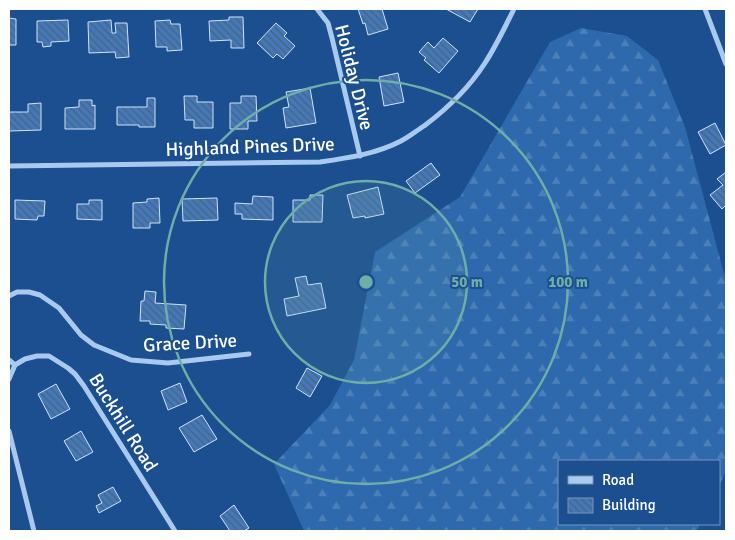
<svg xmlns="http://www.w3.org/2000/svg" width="735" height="540" viewBox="0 0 735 540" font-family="Signika,sans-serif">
  <defs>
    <pattern id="forest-firs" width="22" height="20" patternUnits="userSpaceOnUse" patternTransform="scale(1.25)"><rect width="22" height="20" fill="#2e69ad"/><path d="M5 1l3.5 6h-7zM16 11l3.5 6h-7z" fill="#4d80b9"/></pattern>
    <pattern id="building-back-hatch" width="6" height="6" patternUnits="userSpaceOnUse" patternTransform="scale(1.25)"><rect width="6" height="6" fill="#4478b7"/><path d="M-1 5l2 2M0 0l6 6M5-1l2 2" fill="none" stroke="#486282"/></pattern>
  </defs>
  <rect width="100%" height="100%" fill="#1b4f8f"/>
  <path fill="url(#forest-firs)" d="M 581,28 L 627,36 L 658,60 L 685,127 L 723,270 L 726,278 L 726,471 L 719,486 L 719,461 L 559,461 L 559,524 L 700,524 L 697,531 L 304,531 L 274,464 L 330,405 L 354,360 L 375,252 L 460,197 L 550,42 Z"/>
  <path fill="url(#building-back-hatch)" stroke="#cfe3fa" d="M 358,9 L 382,9 L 388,29 L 368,35 L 365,23 L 363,24 Z
    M 446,9 L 478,9 L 470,22 Z
    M 229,17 L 243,17 L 244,48 L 231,48 L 231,40 L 210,41 L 209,21 L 229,20 Z
    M 9,18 L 16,19 L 16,45 L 9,45 Z
    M 68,20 L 69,41 L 51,42 L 51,46 L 43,47 L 42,42 L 37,42 L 37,21 Z
    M 111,20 L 112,33 L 116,33 L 115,23 L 127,23 L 129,57 L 116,58 L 115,52 L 89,53 L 88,22 Z
    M 170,20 L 171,24 L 180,24 L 182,50 L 167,51 L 167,47 L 156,47 L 155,21 Z
    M 276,23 L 287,33 L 284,36 L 295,46 L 283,59 L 277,54 L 273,58 L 257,43 Z
    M 443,38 L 458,51 L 439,73 L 424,60 L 426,58 L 419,52 L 428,42 L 434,48 Z
    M 398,73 L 404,102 L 384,106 L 379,77 Z
    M 310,88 L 316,123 L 286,128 L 283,108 L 289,107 L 286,92 Z
    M 184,96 L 197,96 L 197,102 L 213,102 L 213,128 L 194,128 L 194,120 L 185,120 Z
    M 241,96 L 256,96 L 257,121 L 248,121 L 248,129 L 230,129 L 230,103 L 241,103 Z
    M 147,98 L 155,98 L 155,127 L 139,127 L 139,125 L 117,125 L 117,107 L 147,107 Z
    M 79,100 L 92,100 L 92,106 L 95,105 L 95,129 L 65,129 L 65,108 L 79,107 Z
    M 41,103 L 41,130 L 9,131 L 9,112 L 28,112 L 28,104 Z
    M 715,123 L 726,145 L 710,154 L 698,132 Z
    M 431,163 L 440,175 L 415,193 L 406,181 Z
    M 726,172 L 726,205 L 722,209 L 710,195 L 723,185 L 717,179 Z
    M 378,187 L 384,214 L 365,218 L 365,216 L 353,218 L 347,195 Z
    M 310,195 L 323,195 L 322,222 L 293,222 L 293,200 L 310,200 Z
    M 253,196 L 273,197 L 273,220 L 242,219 L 242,214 L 235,214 L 235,203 L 252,204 Z
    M 159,198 L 160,223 L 150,223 L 150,228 L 133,228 L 133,203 L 147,202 L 147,199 Z
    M 217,198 L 218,220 L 183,221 L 182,199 Z
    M 15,200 L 45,201 L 44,216 L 38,216 L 37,220 L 15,219 Z
    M 89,200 L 102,200 L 102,220 L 77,219 L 77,204 L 89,204 Z
    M 306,276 L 308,285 L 321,283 L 326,308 L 287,316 L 284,299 L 299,296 L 295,278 Z
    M 145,291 L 156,292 L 155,303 L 186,305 L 184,329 L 166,328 L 166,325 L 150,324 L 150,321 L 140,321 L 141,301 L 144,301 Z
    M 307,368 L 322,376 L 310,397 L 296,388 Z
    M 180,383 L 187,402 L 168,410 L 161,391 Z
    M 56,384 L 70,409 L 51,419 L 38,394 Z
    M 202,415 L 217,439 L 194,452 L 179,428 Z
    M 81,431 L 93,452 L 76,461 L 64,441 Z
    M 113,487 L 121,501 L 99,513 L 96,506 L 102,503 L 98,495 Z
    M 234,505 L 249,528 L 244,531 L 230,531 L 220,516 Z"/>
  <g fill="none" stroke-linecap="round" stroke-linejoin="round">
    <path stroke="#a9c9ee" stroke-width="5" d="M 317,9 L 328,23 L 332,38 L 360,156
      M 705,9 L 726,64
      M 9,166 L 320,162 C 348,158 376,154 401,141 C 409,137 416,131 424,126 C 448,108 469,88 485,63 C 496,46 505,27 514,9
      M 9,296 L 17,292 L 29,292 L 40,295 L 59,308 L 81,335 L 94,345 L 131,360 L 168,363 L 249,354
      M 9,360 L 15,365
      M 9,379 L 15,365 L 25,359 L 37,356 L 49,356 L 68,368 L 75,374 L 84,386 L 175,531
      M 9,431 L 34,531"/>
  </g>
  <circle cx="366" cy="282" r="101" fill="#6fada8" fill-opacity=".12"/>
  <g fill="none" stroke="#6fada8" stroke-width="2.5">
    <circle cx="366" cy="282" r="101"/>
    <circle cx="366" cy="282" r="202"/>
  </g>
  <g text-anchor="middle" stroke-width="4" stroke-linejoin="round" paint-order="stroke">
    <g font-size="19" fill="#fff" stroke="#1b4f8f">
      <text transform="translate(355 77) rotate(76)" y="7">Holiday Drive</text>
      <text transform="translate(250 146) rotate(-2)" y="7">Highland Pines Drive</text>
      <text transform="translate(190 342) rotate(-3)" y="7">Grace Drive</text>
      <text transform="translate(124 422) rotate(58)" y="7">Buckhill Road</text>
    </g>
  </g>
  <circle cx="366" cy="282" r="8" fill="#6fada8" stroke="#1b4f8f" stroke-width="2.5"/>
  <g font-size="15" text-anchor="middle" font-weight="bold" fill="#6fada8" stroke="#1b4f8f" stroke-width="4" stroke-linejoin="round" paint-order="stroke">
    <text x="467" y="287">50 m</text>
    <text x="568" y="287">100 m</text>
  </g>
  <rect width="735" height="540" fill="none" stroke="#ffffff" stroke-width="20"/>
  <rect x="558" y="460" width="162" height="65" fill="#1b4f8f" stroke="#7695bc"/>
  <rect x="568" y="476" width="25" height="8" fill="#a9c9ee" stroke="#7695bc"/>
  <text x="602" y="485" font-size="15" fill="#ffffff">Road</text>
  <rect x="568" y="498" width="25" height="15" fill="url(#building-back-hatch)" stroke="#7695bc"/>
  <text x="602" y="510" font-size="15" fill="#ffffff">Building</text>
</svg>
